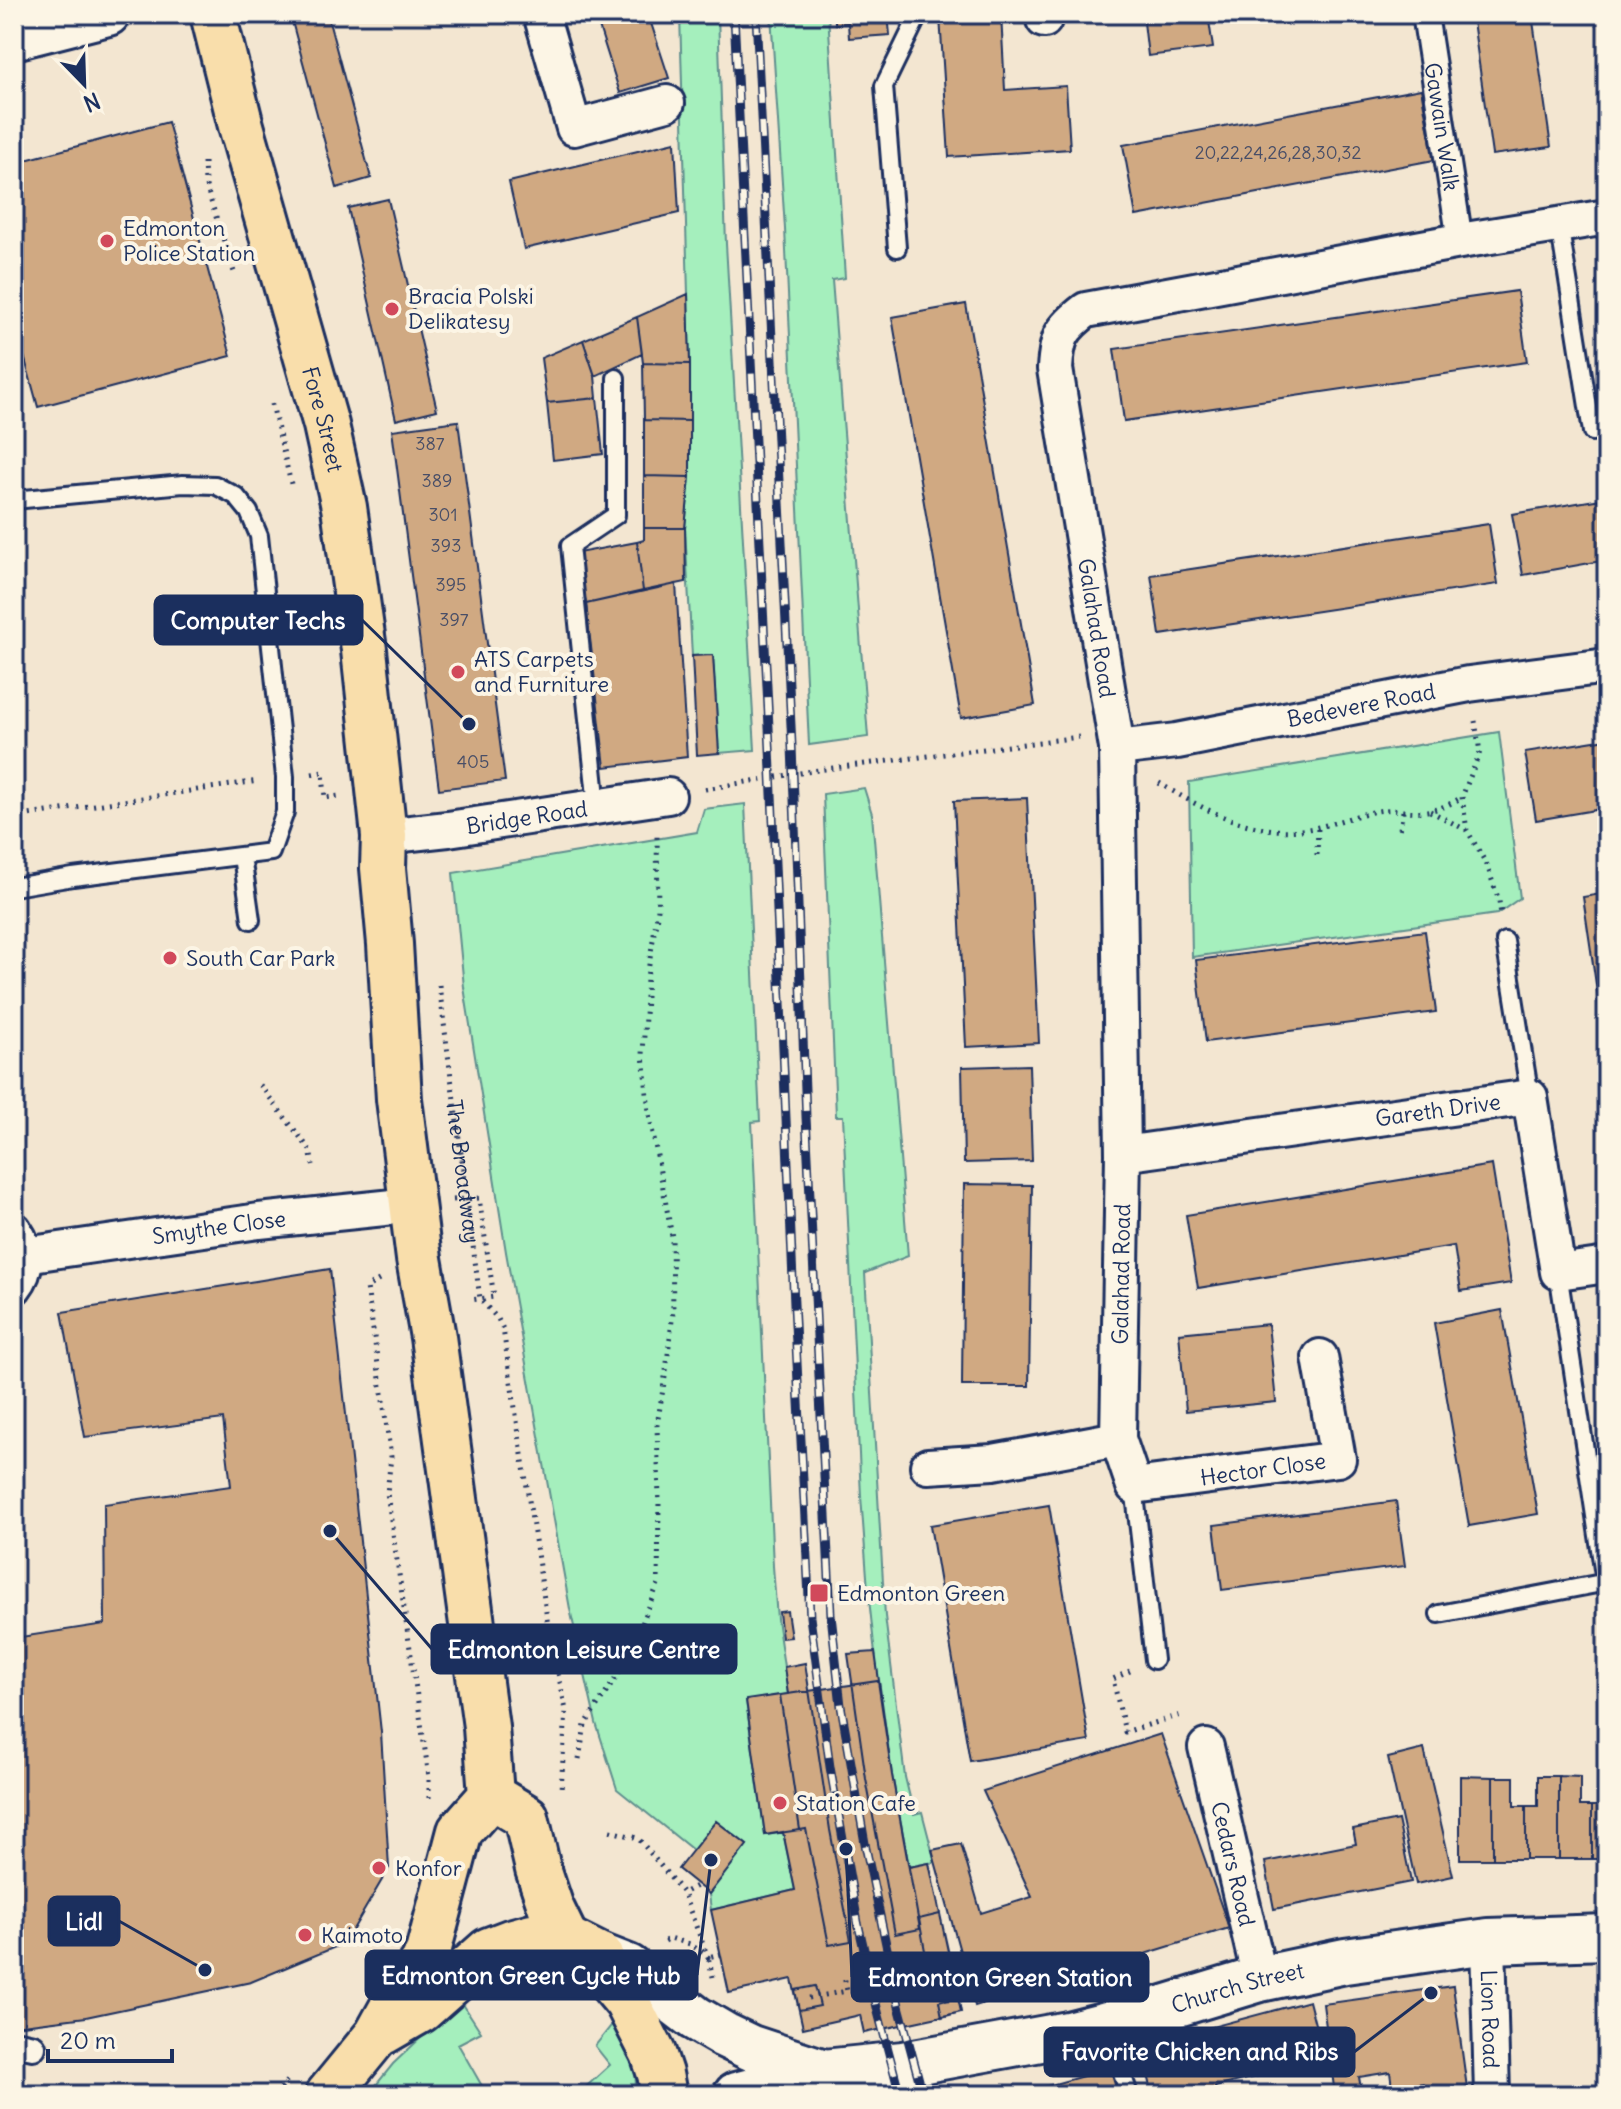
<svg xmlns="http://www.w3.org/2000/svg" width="1621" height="2109" viewBox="0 0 1621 2109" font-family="Delius,sans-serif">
  <rect width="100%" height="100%" fill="#f3e6d1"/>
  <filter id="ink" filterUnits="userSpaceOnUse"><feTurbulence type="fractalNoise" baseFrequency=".0125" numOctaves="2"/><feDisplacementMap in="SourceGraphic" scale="16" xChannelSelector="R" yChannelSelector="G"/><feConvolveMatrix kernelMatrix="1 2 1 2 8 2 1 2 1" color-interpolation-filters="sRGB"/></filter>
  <g filter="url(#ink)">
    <path fill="#a5efbd" stroke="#608f8e" stroke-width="2" d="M 680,14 L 718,14 L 726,244 L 755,750 L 719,753 L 713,655 L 692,656 L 685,528 L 690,477 L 690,364 Z
      M 771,14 L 828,14 L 845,278 L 832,280 L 868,737 L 809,745 L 785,229 Z
      M 1499,732 L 1520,898 L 1497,914 L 1192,957 L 1189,782 Z
      M 864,788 L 872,814 L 908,1256 L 865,1273 L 885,1616 L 905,1777 L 914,1814 L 922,1812 L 935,1862 L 909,1867 L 892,1775 L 878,1681 L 868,1590 L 861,1496 L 843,1116 L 836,1116 L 823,794 Z
      M 745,804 L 760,1121 L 752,1122 L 773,1566 L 777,1619 L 788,1694 L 746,1701 L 765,1835 L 783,1832 L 795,1890 L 711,1910 L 709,1894 L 747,1845 L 716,1821 L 693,1850 L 617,1789 L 596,1723 L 570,1609 L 506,1252 L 464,987 L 453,873 L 697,832 L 704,809 Z
      M 459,1998 L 481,2032 L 458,2044 L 486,2093 L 504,2095 L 368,2095 L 393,2064 L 447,2013 Z
      M 618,2017 C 628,2042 639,2069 635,2095 L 577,2095 L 610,2065 L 595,2046 Z"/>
    <path fill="#d0a982" stroke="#1b2f5e" stroke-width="2" d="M 290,14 L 327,14 L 371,178 L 337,188 Z
      M 595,14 L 648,14 L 669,78 L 620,93 Z
      M 835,14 L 888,14 L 890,35 L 849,38 L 848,23 L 835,24 Z
      M 985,14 L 1001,14 L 1005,90 L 1066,86 L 1070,149 L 949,157 L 940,17 Z
      M 1143,14 L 1208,14 L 1213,48 L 1148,56 Z
      M 1472,14 L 1532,14 L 1551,147 L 1492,155 Z
      M 1421,89 L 1434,160 L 1136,216 L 1123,145 Z
      M 168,122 L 231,356 L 38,407 L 14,319 L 14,163 Z
      M 675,142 L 679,213 L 524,249 L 509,182 Z
      M 388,199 L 437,410 L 396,420 L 348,208 Z
      M 1517,291 L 1527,362 L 1124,421 L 1114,349 Z
      M 688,294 L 690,364 L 643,363 L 637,317 Z
      M 966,304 L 1035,705 L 961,718 L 892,317 Z
      M 637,317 L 642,354 L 595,376 L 583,340 Z
      M 583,340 L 595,376 L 597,398 L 547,403 L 541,358 Z
      M 643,363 L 690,364 L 690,421 L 644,420 Z
      M 597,398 L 603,454 L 553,460 L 547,403 Z
      M 644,420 L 690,421 L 690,477 L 644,476 Z
      M 458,421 L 505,781 L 439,789 L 392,430 Z
      M 644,476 L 690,477 L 685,528 L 644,528 Z
      M 1607,498 L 1607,560 L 1523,575 L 1512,514 Z
      M 1489,524 L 1498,584 L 1160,635 L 1151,575 Z
      M 644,528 L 685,528 L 686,582 L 643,591 L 637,542 L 644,540 Z
      M 637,542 L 643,591 L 586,604 L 578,553 Z
      M 676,584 L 687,757 L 605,767 L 586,604 Z
      M 713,655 L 719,753 L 697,755 L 692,656 Z
      M 1607,739 L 1607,808 L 1536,820 L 1525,752 Z
      M 1027,798 L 1039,1043 L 966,1047 L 954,801 Z
      M 1607,893 L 1607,1058 L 1583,897 Z
      M 1425,931 L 1436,1012 L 1206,1042 L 1196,960 Z
      M 1029,1065 L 1032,1161 L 964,1163 L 962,1067 Z
      M 1492,1165 L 1511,1283 L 1461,1291 L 1454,1246 L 1198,1288 L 1186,1215 Z
      M 964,1184 L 1032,1185 L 1029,1386 L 962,1386 Z
      M 330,1269 L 381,1732 L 389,1868 L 345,1943 L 251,1982 L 86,2017 L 14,2026 L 14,1638 L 105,1624 L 104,1504 L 231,1486 L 223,1419 L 85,1437 L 62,1312 Z
      M 1502,1310 L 1538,1514 L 1469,1526 L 1434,1323 Z
      M 1268,1324 L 1276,1402 L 1186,1411 L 1179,1333 Z
      M 1396,1501 L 1405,1566 L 1222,1590 L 1214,1525 Z
      M 1049,1505 L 1089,1741 L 970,1761 L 930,1525 Z
      M 787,1611 L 791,1637 L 782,1638 L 779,1612 Z
      M 875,1652 L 892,1775 L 920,1929 L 895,1934 L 866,1779 L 848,1654 Z
      M 805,1663 L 830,1830 L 851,1941 L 829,1945 L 806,1829 L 800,1830 L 780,1695 L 788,1694 L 784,1667 Z
      M 878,1681 L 892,1775 L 909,1867 L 929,1863 L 961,2012 L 864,2033 L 860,2015 L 803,2028 L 792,1979 L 729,1993 L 711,1910 L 795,1890 L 783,1832 L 765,1835 L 746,1700 Z
      M 780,1695 L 800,1830 L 765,1835 L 746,1700 Z
      M 1161,1734 L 1229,1928 L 975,2006 L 932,1850 L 961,1844 L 981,1913 L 1032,1897 L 983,1791 Z
      M 1424,1749 L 1453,1876 L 1416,1884 L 1388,1758 Z
      M 1460,1776 L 1493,1777 L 1493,1859 L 1460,1859 Z
      M 1538,1776 L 1559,1776 L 1559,1859 L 1526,1859 L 1526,1806 L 1538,1806 Z
      M 1559,1776 L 1580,1777 L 1580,1806 L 1592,1806 L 1592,1859 L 1559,1859 Z
      M 1604,1776 L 1607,1776 L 1607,1859 L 1592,1859 L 1592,1806 L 1604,1806 Z
      M 1493,1777 L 1514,1777 L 1514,1806 L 1526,1806 L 1526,1859 L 1493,1859 Z
      M 1398,1820 L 1411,1882 L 1274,1909 L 1265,1862 L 1356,1844 L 1353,1829 Z
      M 716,1821 L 747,1845 L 709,1894 L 678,1869 Z
      M 940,1914 L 953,1973 L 913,1982 L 908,1960 L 926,1956 L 919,1919 Z
      M 815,1986 L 820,2006 L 799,2010 L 795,1990 Z
      M 1453,1986 L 1468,2095 L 1425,2095 L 1424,2083 L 1392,2087 L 1390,2072 L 1359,2077 L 1362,2095 L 1335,2095 L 1323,2004 Z
      M 958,1996 L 961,2012 L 942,2017 L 939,2001 Z
      M 1309,2001 L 1324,2059 L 1215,2087 L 1217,2095 L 1153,2095 L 1141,2046 Z
      M 1112,2068 L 1119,2095 L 1015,2095 Z"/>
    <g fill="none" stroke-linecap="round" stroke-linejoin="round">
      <defs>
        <path id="service" d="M 1559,223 L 1592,432
          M 897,248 L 884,86 L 919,14
          M 14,500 L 183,484 L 215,485 L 236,496 L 249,512 L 259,536 L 285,777 L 285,812 L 271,852 L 73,877 L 14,887
          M 597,806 L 570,546 L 616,515 L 616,378
          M 242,856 L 251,920
          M 1505,941 L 1530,1097
          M 1558,1272 L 1605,1582
          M 1134,1486 L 1154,1660
          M 1439,1614 L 1607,1582
          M 1107,2024 L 1129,2095"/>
        <g id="pedestrian">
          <path id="s2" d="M 1425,14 L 1460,241"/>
          <path d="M 14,2043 L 33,2047"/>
        </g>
        <g id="minor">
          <path d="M 541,14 L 574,128 L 667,103"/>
          <path d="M 1043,14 L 1044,20"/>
          <path id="s3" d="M 1117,748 L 1177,741 L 1469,684 L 1607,666"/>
          <path id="s4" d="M 384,836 L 448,829 L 668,796"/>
          <path id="s5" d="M 1123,1154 L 1530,1097 L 1558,1272 L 1607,1265"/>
          <path d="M 14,1230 C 27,1249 29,1268 14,1287"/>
          <path id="s6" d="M 25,1255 L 259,1221 L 413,1205"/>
          <path id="s7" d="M 1320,1357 L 1338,1459 L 1134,1486 L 1118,1439 L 1123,1154 L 1117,748 L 1055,369 C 1057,337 1061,329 1086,310 L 1460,241 L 1607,217"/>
          <path d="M 928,1466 L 993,1462 L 1118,1439"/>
          <path id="s8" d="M 1206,1747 L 1260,1979"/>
          <path id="s9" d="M 1488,1941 L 1492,2095"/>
        </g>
        <path id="tertiary" d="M 14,38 L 108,14"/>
        <g id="secondary">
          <path d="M 600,1956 L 628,1967 L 695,2018 L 724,2035 L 751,2048 L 824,2072"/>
          <path id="s10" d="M 736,2095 L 824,2072 L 903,2064 L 1068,2034 L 1138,2016 L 1260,1979 L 1345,1961 L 1488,1941 L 1607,1937"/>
        </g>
        <g id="primary">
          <path id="s11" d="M 213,14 L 241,126 L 326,425 L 344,507 L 364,650 L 384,836 L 383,868 L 390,944 L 399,1099 L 419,1259 L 433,1337 L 486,1727 L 491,1796 L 460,1831 L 428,1952 L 422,1964 L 403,1988 L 377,2035 L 328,2095"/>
          <path d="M 491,1796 L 526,1817 L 538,1869 L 551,1908 L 566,1939"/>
          <path d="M 383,2032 L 421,2010 L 489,1950 L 510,1942 L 532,1936 L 566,1939 L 600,1956 L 612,1984 L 627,2002 L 653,2053 L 660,2074 L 664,2095"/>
        </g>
      </defs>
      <use href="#service" stroke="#1b2f5e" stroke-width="22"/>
      <use href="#pedestrian" stroke="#1b2f5e" stroke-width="30"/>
      <use href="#minor" stroke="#1b2f5e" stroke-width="40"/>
      <use href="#tertiary" stroke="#1b2f5e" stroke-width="48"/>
      <use href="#secondary" stroke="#1b2f5e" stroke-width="50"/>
      <use href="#primary" stroke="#1b2f5e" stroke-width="50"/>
      <g stroke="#1b2f5e" stroke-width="5" stroke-dasharray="2 6" stroke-linecap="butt">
        <path d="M 164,14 L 169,29"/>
        <path d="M 204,162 L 205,183 L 235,275"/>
        <path d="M 272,404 L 291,484"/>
        <path d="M 1475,721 L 1480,752 L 1462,797 L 1467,830 L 1487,865 L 1499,901 L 1501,915"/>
        <path d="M 312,774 L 323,772 L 325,798 L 339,796"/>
        <path d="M 1159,783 C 1202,809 1256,838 1308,829 C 1334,825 1360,812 1386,810 C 1392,809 1398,811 1404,811 C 1428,813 1441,810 1462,797"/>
        <path d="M 705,789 L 818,770 L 1079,737"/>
        <path d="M 1430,811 L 1466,830"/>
        <path d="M 14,817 L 258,781"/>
        <path d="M 1400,829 L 1403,811"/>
        <path d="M 1317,855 L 1318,827"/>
        <path id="s1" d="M 439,985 L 480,1299 L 498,1319 L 503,1329 L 549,1632 L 566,1710 L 561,1790"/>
        <path d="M 260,1085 L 310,1150 L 313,1165"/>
        <path d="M 453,1200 L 479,1198 L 494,1297 L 470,1300"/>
        <path d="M 379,1280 L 367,1287 L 391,1457 L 387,1493 L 429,1777 L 429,1801"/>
        <path d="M 1130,1671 L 1113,1679 L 1125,1732 L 1184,1714"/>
        <path d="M 579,1759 L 585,1725 L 627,1661 L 658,1584 L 659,1501 L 657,1425 L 666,1371 L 673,1312 L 672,1237 L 649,1112 L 643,1055 L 647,977 L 658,909 L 657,836"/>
        <path d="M 610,1831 L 638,1838 L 683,1893 L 698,1885"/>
        <path d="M 665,1941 L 670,1938 L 690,1944 L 708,1957 L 683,1893"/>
        <path d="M 713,1977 L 708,1957 L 721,1954"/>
        <path d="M 920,1981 L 923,1993 L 945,1987 L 949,2007"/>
        <path d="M 809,1998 L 847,1991 L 844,1976"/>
        <path d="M 276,2095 L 287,2080"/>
      </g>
      <use href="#service" stroke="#fcf5e5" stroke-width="16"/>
      <use href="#pedestrian" stroke="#fcf5e5" stroke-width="24"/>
      <use href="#minor" stroke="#fcf5e5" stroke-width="34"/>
      <use href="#tertiary" stroke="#fcf5e5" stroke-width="42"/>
      <use href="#secondary" stroke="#fcf5e5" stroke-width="44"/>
      <use href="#primary" stroke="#f9deab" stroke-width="44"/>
      <defs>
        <path id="rail" d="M 734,14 L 770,748 L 794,1304 L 810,1617 L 830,1767 L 858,1923 L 878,2012 L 900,2095
          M 756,14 L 792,746 L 806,1117 L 831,1615 L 841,1706 L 866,1849 L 899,2006 L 923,2095"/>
      </defs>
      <use href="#rail" stroke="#1b2f5e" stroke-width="9"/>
      <use href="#rail" stroke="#fcf5e5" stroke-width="6" stroke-dasharray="18" stroke-linecap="butt"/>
    </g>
  </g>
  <g fill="#d1495b" stroke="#fcf5e5" stroke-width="3">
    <circle cx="107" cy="241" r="8"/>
    <circle cx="392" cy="309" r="8"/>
    <circle cx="458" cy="672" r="8"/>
    <circle cx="170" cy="958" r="8"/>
    <rect x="809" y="1583" width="20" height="20" rx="4"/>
    <circle cx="780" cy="1803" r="8"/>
    <circle cx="379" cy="1868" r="8"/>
    <circle cx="305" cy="1935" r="8"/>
  </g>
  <g text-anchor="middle" stroke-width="8" stroke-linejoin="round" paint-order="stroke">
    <g font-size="18" fill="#484e67">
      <text x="1278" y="159">20,22,24,26,28,30,32</text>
      <text x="430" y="450">387</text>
      <text x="437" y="487">389</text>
      <text x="443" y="521">301</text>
      <text x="446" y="552">393</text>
      <text x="451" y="591">395</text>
      <text x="454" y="626">397</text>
      <text x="473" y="768">405</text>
    </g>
    <g font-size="22" fill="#1b2f5e" stroke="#fcf5e5">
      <text dy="8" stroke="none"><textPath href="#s2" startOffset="114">Gawain Walk</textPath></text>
      <text dy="8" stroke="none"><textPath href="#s11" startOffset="420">Fore Street</textPath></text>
      <text transform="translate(1097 628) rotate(81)" y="8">Galahad Road</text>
      <text dy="8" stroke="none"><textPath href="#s3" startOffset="248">Bedevere Road</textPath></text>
      <text dy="8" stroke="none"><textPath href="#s4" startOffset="144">Bridge Road</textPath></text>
      <text dy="8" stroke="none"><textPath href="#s5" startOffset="318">Gareth Drive</textPath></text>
      <text dy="8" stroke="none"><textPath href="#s1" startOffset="188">The Broadway</textPath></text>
      <text dy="8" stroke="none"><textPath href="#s6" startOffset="196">Smythe Close</textPath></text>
      <text dy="8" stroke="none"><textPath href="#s7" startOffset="524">Galahad Road</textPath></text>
      <text transform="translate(1263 1469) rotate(-8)" y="8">Hector Close</text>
      <text dy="8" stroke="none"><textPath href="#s8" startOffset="120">Cedars Road</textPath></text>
      <text dy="8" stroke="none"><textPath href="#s10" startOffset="514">Church Street</textPath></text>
      <text dy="8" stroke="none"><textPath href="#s9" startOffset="78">Lion Road</textPath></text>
    </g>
    <g font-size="22" fill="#1b2f5e" stroke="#fcf5e5" text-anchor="start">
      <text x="123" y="236">Edmonton<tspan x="123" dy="25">Police Station</tspan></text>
      <text x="408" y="304">Bracia Polski<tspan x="408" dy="25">Delikatesy</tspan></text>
      <text x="474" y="667">ATS Carpets<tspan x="474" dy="25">and Furniture</tspan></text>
      <text x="186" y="966">South Car Park</text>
      <text x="837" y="1601">Edmonton Green</text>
      <text x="796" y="1811">Station Cafe</text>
      <text x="395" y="1876">Konfor</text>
      <text x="321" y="1943">Kaimoto</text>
    </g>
  </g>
  <path fill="none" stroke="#1b2f5e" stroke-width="3" d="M469 724L362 620M330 1531L432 1649M205 1970L119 1921M711 1860L697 1975M846 1849L852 1977M1431 1993L1354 2052"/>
  <g fill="#1b2f5e" stroke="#fcf5e5" stroke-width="3">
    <circle cx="469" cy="724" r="8"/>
    <circle cx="330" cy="1531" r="8"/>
    <circle cx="205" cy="1970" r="8"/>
    <circle cx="711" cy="1860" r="8"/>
    <circle cx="846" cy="1849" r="8"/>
    <circle cx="1431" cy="1993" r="8"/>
  </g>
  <g fill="#1b2f5e" stroke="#1b2f5e" stroke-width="3">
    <rect x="155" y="596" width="207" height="48" rx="8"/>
    <rect x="432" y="1625" width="304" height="48" rx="8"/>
    <rect x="49" y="1897" width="70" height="48" rx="8"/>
    <rect x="366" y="1951" width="331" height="48" rx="8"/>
    <rect x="852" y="1953" width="296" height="48" rx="8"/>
    <rect x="1045" y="2028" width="309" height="48" rx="8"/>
  </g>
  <g font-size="24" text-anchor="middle" font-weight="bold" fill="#fff">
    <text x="258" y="629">Computer Techs</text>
    <text x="584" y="1658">Edmonton Leisure Centre</text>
    <text x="84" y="1930">Lidl</text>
    <text x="531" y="1984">Edmonton Green Cycle Hub</text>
    <text x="1000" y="1986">Edmonton Green Station</text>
    <text x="1200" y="2060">Favorite Chicken and Ribs</text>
  </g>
  <rect width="1621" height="2109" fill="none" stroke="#fcf5e5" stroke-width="48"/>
  <rect x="24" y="24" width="1573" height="2061" fill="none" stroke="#1b2f5e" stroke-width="3" filter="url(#ink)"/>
  <g transform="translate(84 84) rotate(157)" stroke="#fcf5e5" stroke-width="6" paint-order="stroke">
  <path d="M0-6L14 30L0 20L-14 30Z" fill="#1b2f5e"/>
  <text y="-12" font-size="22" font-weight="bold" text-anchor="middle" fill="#1b2f5e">N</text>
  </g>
  <path d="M48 2049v12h124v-12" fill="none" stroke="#1b2f5e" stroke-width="4"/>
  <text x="60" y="2049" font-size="24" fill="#1b2f5e" stroke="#fcf5e5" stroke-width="6" paint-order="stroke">20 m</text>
</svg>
